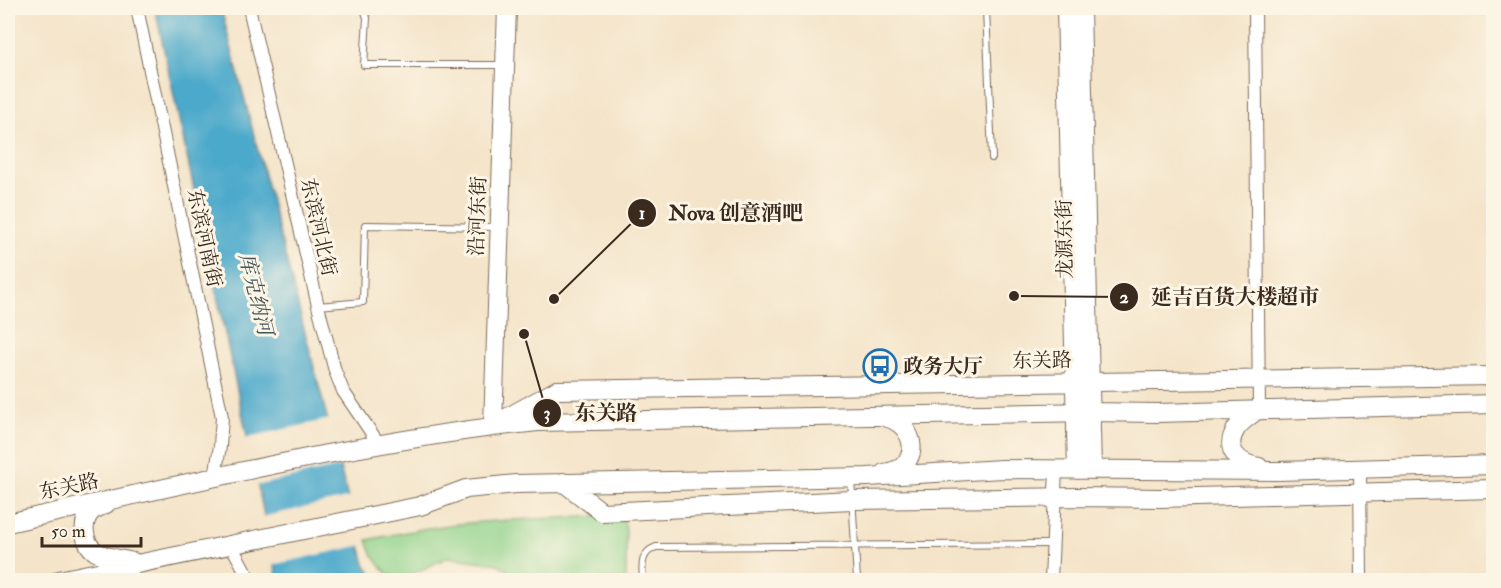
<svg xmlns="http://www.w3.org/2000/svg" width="1501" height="588" viewBox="0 0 1501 588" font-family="'IM FELL Double Pica','Noto Serif SC',serif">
  <rect width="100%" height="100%" fill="#fcf5e5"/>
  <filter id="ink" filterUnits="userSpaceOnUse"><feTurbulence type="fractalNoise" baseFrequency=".0167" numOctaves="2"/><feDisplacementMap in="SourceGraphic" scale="12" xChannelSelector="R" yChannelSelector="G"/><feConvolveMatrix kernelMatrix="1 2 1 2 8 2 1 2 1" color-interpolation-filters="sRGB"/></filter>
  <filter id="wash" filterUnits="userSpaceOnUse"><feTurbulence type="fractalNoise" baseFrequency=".008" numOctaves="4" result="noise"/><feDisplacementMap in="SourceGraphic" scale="24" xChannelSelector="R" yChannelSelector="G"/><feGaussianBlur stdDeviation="1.35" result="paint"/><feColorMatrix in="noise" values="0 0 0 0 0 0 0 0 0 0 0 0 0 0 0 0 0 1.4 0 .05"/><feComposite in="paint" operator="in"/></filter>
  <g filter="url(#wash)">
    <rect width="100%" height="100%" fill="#f4e4c9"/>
    <path fill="#90d28a" stroke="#667e54" stroke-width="1.5" d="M 606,516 L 624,520 L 626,531 L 626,580 L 520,580 L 510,572 L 498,564 L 448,557 L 410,575 L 396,576 L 388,574 L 379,564 L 373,556 L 367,540 C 397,534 427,527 458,524 C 507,519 557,518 606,516 Z"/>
    <path fill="#4ca9cb" stroke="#446a74" stroke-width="1.5" d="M 155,8 L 221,8 L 365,564 L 376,580 L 278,580 C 238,389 195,199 155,8 Z"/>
    <path fill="#f4e4c9" d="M 330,419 L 343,466 L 255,486 L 245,438 Z
      M 351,497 L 363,545 L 272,565 L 262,517 Z"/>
  </g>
  <g filter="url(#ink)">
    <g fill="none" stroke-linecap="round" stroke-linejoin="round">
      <defs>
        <path id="lane" d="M 364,8 L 367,18 L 364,65 L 503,65
          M 986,8 L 992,158
          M 318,306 L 363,302 L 365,225 L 499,227
          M 851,479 L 857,580
          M 643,580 C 642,566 640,553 656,547 L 1053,544"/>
        <path id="street" d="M 137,8 L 222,417 L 220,446 L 215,477
          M 249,8 L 318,306 L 335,371 L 343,391 L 379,444
          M 1255,8 L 1259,409
          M 1360,468 L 1361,580
          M 231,545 L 250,580
          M 1051,580 L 1056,470"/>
        <path id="secondary" d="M 1066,8 L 1077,470
          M 1081,8 L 1092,470
          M 1259,409 C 1251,415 1241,421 1236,429 C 1223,450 1239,464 1259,467
          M 499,422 L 557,390 L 1494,376
          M 493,426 L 507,8
          M 884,473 C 890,472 896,471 902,467 C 922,449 908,421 884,417
          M 563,482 L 602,512 L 852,500 L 1078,497 L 1160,498 L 1494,489
          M 106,504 C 102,506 97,508 93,510 C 80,521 83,543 96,552 C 106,558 122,559 133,562
          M 8,523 C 101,502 194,481 287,462 C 371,445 453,430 538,422 L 1090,412 L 1157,413 L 1494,404
          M 59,580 L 420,506 L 466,489 L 516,484 L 867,477 L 1002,469 L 1278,471 L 1494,465"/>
      </defs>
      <use href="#lane" stroke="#7c6b5a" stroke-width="8"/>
      <use href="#street" stroke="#7c6b5a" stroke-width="14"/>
      <use href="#secondary" stroke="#7c6b5a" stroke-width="20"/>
      <use href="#lane" stroke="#fff" stroke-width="6"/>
      <use href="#street" stroke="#fff" stroke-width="12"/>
      <use href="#secondary" stroke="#fff" stroke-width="18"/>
    </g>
  </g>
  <defs>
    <symbol id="bus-ring" viewBox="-11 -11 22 22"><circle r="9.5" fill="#fcf5e5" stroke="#1f6fb2" stroke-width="1.5"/><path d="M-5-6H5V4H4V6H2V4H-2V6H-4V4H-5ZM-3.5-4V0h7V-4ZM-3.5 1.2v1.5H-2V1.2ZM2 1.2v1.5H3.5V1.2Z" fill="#1f6fb2"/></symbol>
  </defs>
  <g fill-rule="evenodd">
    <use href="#bus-ring" x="861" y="347" width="38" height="38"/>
  </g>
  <g text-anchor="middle" stroke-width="6" stroke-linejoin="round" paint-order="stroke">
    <g font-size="20" fill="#3b2a1e" stroke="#fcf5e5">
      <text transform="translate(477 216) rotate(-88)" y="7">沿河东街</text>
      <text transform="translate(319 227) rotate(77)" y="7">东滨河北街</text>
      <text transform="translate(205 238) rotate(78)" y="7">东滨河南街</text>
      <text transform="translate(1064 239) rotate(-91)" y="7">龙源东街</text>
      <text transform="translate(1042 360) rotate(-1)" y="7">东关路</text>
      <text transform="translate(69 486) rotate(-12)" y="7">东关路</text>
    </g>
    <g font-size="20" font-weight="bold" fill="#3b2a1e" stroke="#fcf5e5" text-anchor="start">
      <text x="903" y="373">政务大厅</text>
    </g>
    <g font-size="21" font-style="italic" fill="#41565b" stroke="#fcf5e5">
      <text transform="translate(256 294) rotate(76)" y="7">库克纳河</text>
    </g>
  </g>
  <path fill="none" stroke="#3b2a1e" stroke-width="2" d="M554 299L642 213M1014 296L1124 297M524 334L547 413"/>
  <g fill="#3b2a1e" stroke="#fcf5e5" stroke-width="2">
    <circle cx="554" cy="299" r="6"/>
    <circle cx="1014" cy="296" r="6"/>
    <circle cx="524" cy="334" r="6"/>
    <circle cx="642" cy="213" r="15"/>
    <circle cx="1124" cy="297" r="15"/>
    <circle cx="547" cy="413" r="15"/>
  </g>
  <g font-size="18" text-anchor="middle" font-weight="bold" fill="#fff">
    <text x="642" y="219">1</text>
    <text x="1124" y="303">2</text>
    <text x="547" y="419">3</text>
  </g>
  <g font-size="21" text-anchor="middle" font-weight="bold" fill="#3b2a1e" stroke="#fcf5e5" stroke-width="6" stroke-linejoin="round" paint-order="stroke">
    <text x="736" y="220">Nova 创意酒吧</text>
    <text x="1235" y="304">延吉百货大楼超市</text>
    <text x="606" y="420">东关路</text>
  </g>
  <rect width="1501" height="588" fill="none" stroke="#fcf5e5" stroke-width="30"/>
  <path d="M42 537v9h99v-9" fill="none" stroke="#3b2a1e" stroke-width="3"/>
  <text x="51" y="537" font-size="18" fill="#3b2a1e" stroke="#fcf5e5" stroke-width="4.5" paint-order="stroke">50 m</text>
</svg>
